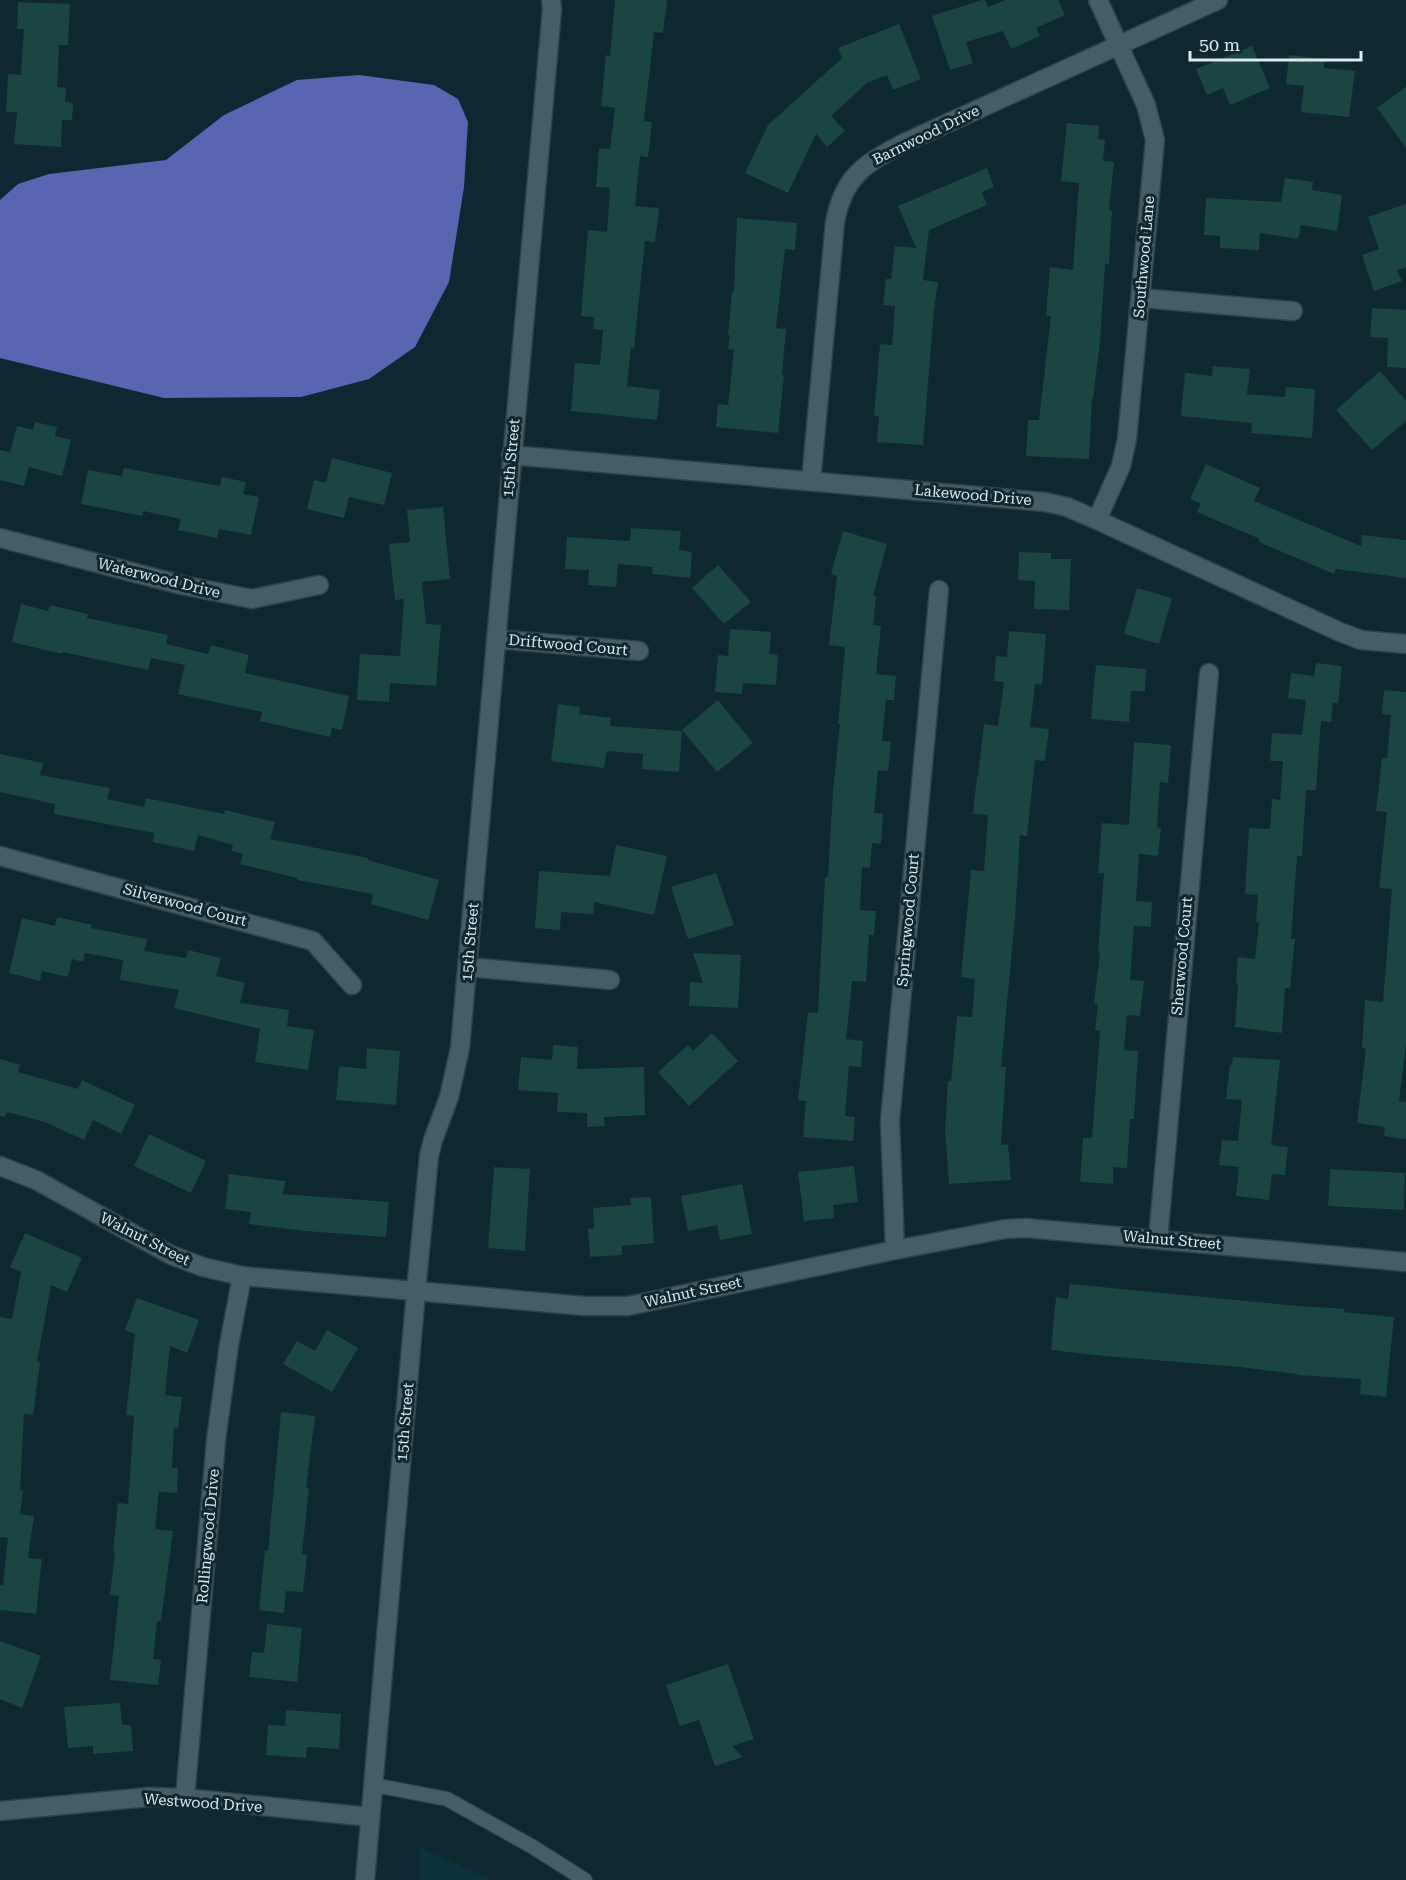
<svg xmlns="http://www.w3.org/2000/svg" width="1406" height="1880" viewBox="0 0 1406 1880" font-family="'Roboto Serif',serif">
  <rect width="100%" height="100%" fill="#0d2830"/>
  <path fill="#0a323c" d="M 420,1848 L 493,1880 L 420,1880 Z"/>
  <path fill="#5865b0" d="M 359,75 L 434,85 L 458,99 L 468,122 L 464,187 L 449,282 L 415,347 L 369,379 L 301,397 L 164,398 L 0,358 L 0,200 L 18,184 L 49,174 L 166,160 L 224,115 L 297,80 Z"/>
  <path fill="#194543" d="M 615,0 L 667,0 L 663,33 L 654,32 L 644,121 L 652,122 L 648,157 L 640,156 L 635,206 L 659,208 L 655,242 L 645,241 L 634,348 L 631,348 L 627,386 L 660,390 L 657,420 L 571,411 L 575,363 L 600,365 L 603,330 L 593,329 L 594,317 L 581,316 L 588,230 L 607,232 L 610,188 L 596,187 L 599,148 L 610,149 L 615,108 L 601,106 L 606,55 L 610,56 Z
    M 982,0 L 985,0 L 988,7 L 1005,0 L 1058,0 L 1065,15 L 1036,28 L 1040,36 L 1011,49 L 1003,31 L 966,42 L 973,63 L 950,70 L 932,16 Z
    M 18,2 L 70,4 L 68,45 L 59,45 L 57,87 L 66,88 L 65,102 L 73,103 L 72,120 L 62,120 L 61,147 L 14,144 L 17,112 L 6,112 L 8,74 L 21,75 L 24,29 L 17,29 Z
    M 899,24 L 921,79 L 893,90 L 887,75 L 867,83 L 831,116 L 845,131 L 827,147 L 816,134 L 788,193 L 745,173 L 768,125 L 842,58 L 838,48 Z
    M 1252,46 L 1270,88 L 1230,105 L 1223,88 L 1207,95 L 1196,69 Z
    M 1289,55 L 1325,59 L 1324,68 L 1355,71 L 1349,117 L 1301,112 L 1304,86 L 1286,84 Z
    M 1406,87 L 1406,148 L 1377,108 Z
    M 1067,123 L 1099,126 L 1098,139 L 1105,140 L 1103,161 L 1114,162 L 1109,210 L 1112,211 L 1109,264 L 1105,264 L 1100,342 L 1093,399 L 1092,399 L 1089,459 L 1026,456 L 1028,420 L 1039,420 L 1051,316 L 1046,315 L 1050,267 L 1073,270 L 1079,183 L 1061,181 Z
    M 987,168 L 994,187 L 982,192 L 987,205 L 929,230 L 923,280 L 938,282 L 934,310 L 923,445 L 877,442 L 879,416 L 874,416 L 880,344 L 892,345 L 895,306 L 883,305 L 886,279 L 891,279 L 895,246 L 916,248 L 898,206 Z
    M 1285,178 L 1313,182 L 1312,190 L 1342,195 L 1337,231 L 1301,225 L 1298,239 L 1260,233 L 1259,250 L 1220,248 L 1220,236 L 1204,235 L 1206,198 L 1281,202 Z
    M 1406,204 L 1406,267 L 1397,270 L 1402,281 L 1374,291 L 1362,255 L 1379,249 L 1368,217 Z
    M 737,218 L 797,223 L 795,250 L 785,249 L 776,328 L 786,329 L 782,375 L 784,375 L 778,433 L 716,427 L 718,404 L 728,405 L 734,350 L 728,349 L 730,335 L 728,335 L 732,292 L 734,292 Z
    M 1372,308 L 1406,310 L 1406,368 L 1387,367 L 1388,338 L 1370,337 Z
    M 1213,366 L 1250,369 L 1247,394 L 1285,397 L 1286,387 L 1315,389 L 1312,438 L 1251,433 L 1252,423 L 1181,416 L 1185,373 L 1212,376 Z
    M 1380,371 L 1406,401 L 1406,421 L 1372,450 L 1336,410 Z
    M 35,422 L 57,427 L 55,436 L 71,440 L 62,476 L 29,467 L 24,486 L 0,480 L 0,450 L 10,452 L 17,426 L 33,430 Z
    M 332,458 L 392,473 L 384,505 L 349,497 L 344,518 L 307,509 L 314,480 L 326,483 Z
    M 1206,464 L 1260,488 L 1254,501 L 1361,546 L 1362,535 L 1406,540 L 1406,578 L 1336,569 L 1334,574 L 1259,542 L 1260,539 L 1197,512 L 1201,504 L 1190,499 Z
    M 124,468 L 220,486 L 222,477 L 246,482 L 243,494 L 259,497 L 251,535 L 219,529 L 217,538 L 178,530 L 181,519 L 143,511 L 142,516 L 81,504 L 88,470 L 122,476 Z
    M 443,507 L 450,579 L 422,582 L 426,624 L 441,625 L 436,686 L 390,683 L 389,702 L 357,700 L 360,654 L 400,656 L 404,599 L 395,600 L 389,544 L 410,542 L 407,510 Z
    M 631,528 L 681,531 L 679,550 L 692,552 L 690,578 L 652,574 L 653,567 L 618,564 L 616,587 L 588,585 L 589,570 L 565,569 L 567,537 L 630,541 Z
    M 843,531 L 887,544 L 873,596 L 876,597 L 873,625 L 881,626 L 876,674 L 896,676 L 894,700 L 886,700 L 882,741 L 891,742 L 888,771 L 878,770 L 874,813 L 883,814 L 881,844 L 872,843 L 870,868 L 862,867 L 860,910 L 876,911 L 874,935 L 869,935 L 866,982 L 852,981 L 846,1039 L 863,1041 L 861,1067 L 849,1066 L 845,1116 L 855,1117 L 853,1141 L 803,1137 L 806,1101 L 798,1100 L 808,1012 L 818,1013 L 825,877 L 828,877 L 833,791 L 840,724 L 838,724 L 845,647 L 829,645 L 837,576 L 831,574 Z
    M 1019,552 L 1051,553 L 1051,559 L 1071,559 L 1069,610 L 1034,609 L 1035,581 L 1018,580 Z
    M 718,565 L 751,602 L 724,624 L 692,588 Z
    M 1137,588 L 1172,598 L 1159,644 L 1124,634 Z
    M 21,604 L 48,611 L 50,605 L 88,614 L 87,618 L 168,635 L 166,644 L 208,654 L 211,645 L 249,655 L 245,673 L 349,696 L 342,730 L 332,728 L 330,737 L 260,721 L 262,712 L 178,694 L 185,665 L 151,658 L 148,670 L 62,652 L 62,654 L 12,642 Z
    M 730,629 L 771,632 L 769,654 L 778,655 L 776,685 L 743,683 L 742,694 L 715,692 L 718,655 L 728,656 Z
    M 1009,631 L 1046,634 L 1042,685 L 1035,684 L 1030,727 L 1049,729 L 1045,761 L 1035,760 L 1027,836 L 1020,835 L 1015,918 L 1001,1067 L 1006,1067 L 1001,1145 L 1008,1144 L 1011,1180 L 949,1184 L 945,1130 L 948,1081 L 951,1081 L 957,1016 L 972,1017 L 975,979 L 961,977 L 971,870 L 984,871 L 988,815 L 973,814 L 977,776 L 978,776 L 984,724 L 998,726 L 1004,682 L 994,681 L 996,656 L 1007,657 Z
    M 1316,663 L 1342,666 L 1338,703 L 1333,703 L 1331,722 L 1321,721 L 1316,790 L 1306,790 L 1302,856 L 1297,856 L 1291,939 L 1295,939 L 1290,989 L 1285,988 L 1282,1033 L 1235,1027 L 1238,983 L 1236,983 L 1238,957 L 1255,959 L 1259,922 L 1256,922 L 1258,895 L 1245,894 L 1249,828 L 1270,829 L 1272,799 L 1280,800 L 1283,761 L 1270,761 L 1272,733 L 1302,735 L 1306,700 L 1288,698 L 1291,673 L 1314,676 Z
    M 1096,665 L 1146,669 L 1145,691 L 1131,691 L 1129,722 L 1091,719 Z
    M 1384,690 L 1406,692 L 1406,1045 L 1399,1101 L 1406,1102 L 1406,1139 L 1384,1136 L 1385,1127 L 1357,1123 L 1366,1048 L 1362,1048 L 1365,1000 L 1383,1002 L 1392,889 L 1379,888 L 1387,812 L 1376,811 L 1382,758 L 1387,758 L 1391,715 L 1382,714 Z
    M 718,700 L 753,743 L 717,772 L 682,730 Z
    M 558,704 L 580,707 L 579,714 L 611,718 L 610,726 L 682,731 L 679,772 L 642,769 L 643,754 L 607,751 L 604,768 L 551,761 Z
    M 1134,742 L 1171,745 L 1168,783 L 1160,782 L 1157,827 L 1161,828 L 1158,856 L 1139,854 L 1136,901 L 1152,902 L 1151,927 L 1134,926 L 1130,980 L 1144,981 L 1140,1016 L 1127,1015 L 1124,1050 L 1138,1051 L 1134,1119 L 1130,1119 L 1127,1168 L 1113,1167 L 1113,1184 L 1080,1182 L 1083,1138 L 1092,1138 L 1100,1031 L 1095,1030 L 1098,1004 L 1094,1003 L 1100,953 L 1098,953 L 1104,873 L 1098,873 L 1102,823 L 1129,825 Z
    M 0,754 L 43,763 L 40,775 L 110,788 L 107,799 L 144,807 L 146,798 L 224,814 L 225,810 L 275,822 L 270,839 L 368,858 L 368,860 L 439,880 L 428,920 L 371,904 L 373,894 L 297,880 L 297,878 L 240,864 L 243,854 L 231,851 L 233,845 L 198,835 L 194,851 L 153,842 L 154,833 L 54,814 L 55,804 L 0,792 Z
    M 616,845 L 667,856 L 654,915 L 594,902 L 593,914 L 561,912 L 560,930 L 535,928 L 539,871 L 610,876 Z
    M 716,873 L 734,925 L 688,939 L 671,887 Z
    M 57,917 L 92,925 L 91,928 L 147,939 L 144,951 L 186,958 L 188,950 L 221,958 L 216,976 L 245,983 L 240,1003 L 289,1010 L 287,1026 L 314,1030 L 308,1070 L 255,1062 L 260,1029 L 174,1008 L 179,990 L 120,980 L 123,960 L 85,953 L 83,962 L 72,959 L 68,977 L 42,971 L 40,981 L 9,973 L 22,918 L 55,926 Z
    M 693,953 L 741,955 L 738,1008 L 689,1006 L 690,982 L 703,983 Z
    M 712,1033 L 738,1061 L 689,1106 L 658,1072 L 688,1045 L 693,1051 Z
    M 553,1045 L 578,1047 L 577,1069 L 644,1067 L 645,1115 L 604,1117 L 605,1126 L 587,1127 L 587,1113 L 557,1112 L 558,1093 L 518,1090 L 521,1057 L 552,1060 Z
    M 367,1048 L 400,1051 L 396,1105 L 336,1100 L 339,1066 L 366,1069 Z
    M 1233,1057 L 1280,1060 L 1271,1145 L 1288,1147 L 1285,1175 L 1272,1174 L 1269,1200 L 1236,1196 L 1239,1167 L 1219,1165 L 1222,1140 L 1238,1141 L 1242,1100 L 1226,1099 L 1230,1065 L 1232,1065 Z
    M 0,1059 L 20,1065 L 18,1072 L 78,1089 L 82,1080 L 135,1105 L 121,1134 L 93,1120 L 84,1140 L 45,1122 L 7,1112 L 5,1117 L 0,1116 Z
    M 149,1134 L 206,1161 L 191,1193 L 134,1166 Z
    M 854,1166 L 858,1202 L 833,1205 L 834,1218 L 804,1221 L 798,1172 Z
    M 494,1167 L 530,1169 L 525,1251 L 488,1248 Z
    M 1330,1169 L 1405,1173 L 1404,1210 L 1328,1206 Z
    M 229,1174 L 285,1181 L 283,1194 L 389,1202 L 386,1237 L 305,1231 L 249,1224 L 251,1212 L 225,1209 Z
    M 742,1184 L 752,1234 L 720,1240 L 717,1225 L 688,1231 L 681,1196 Z
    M 651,1197 L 654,1243 L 622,1246 L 622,1255 L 590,1257 L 588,1229 L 594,1228 L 593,1208 L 631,1205 L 630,1198 Z
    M 25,1233 L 82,1258 L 67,1292 L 51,1285 L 37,1362 L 40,1362 L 33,1415 L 24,1414 L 20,1490 L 23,1490 L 20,1514 L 34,1516 L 28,1558 L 42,1559 L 36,1614 L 0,1610 L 0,1585 L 3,1586 L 8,1538 L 0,1537 L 0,1317 L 12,1319 L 21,1272 L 10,1267 Z
    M 1070,1284 L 1298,1306 L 1345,1309 L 1344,1312 L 1394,1317 L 1386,1397 L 1360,1394 L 1361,1379 L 1297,1375 L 1297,1374 L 1240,1367 L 1104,1356 L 1051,1350 L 1056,1297 L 1068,1299 Z
    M 137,1298 L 199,1320 L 187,1353 L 170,1346 L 165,1395 L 182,1397 L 178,1428 L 174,1428 L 172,1468 L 178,1468 L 177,1493 L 159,1492 L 155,1529 L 173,1531 L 161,1621 L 157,1621 L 153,1659 L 161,1660 L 158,1685 L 110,1680 L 119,1596 L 110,1595 L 115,1552 L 113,1552 L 118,1503 L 128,1504 L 134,1416 L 126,1415 L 135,1334 L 125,1330 Z
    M 327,1330 L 358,1348 L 332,1392 L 283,1364 L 297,1341 L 315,1351 Z
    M 281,1412 L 315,1416 L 306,1488 L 309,1488 L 302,1554 L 307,1555 L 303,1592 L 286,1591 L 284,1613 L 259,1610 L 265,1550 L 268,1551 Z
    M 267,1624 L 302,1628 L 297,1682 L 249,1677 L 252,1652 L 264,1653 Z
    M 0,1641 L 41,1656 L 22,1708 L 0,1699 Z
    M 728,1664 L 754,1739 L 732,1746 L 743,1757 L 715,1766 L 699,1720 L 680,1726 L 666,1685 Z
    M 120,1703 L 122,1725 L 131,1725 L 133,1751 L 93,1754 L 93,1746 L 68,1748 L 64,1707 Z
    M 286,1710 L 341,1714 L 339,1749 L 307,1747 L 306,1758 L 266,1755 L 268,1725 L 285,1726 Z"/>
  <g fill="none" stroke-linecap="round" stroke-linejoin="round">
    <defs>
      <path id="lane" d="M 374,1785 L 447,1799 L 533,1847 L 585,1880"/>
      <path id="street" d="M 551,0 L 552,9 L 460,1048 L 449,1097 L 433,1140 L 429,1156 L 416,1291 L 584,1306 L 628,1306 L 895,1250 L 1005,1229 L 1026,1228 L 1406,1262
        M 1141,298 L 1293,311
        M 511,455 L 1045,502 L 1067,507 L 1097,520 L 1340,632 L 1361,640 L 1406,644
        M 811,481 L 835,222 C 844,175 865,164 904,143 L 1218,0
        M 1097,520 L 1121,466 L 1127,439 L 1155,140 L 1146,105 L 1098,0
        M 0,538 L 182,585 L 252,599 L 319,585
        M 496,639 L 639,651
        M 0,856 L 313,941 L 352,985
        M 467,967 L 610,980
        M 1158,1239 L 1209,673
        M 895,1250 L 890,1121 L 939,590
        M 185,1798 L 216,1440 L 229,1345 L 242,1276
        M 0,1811 L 149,1797 L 185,1798 L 370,1817"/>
      <path id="secondary" d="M 0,1166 L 36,1180 L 171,1255 L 203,1267 L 242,1276 L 416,1291 L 365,1880"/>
    </defs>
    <use href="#lane" stroke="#304148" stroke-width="16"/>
    <use href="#street" stroke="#304148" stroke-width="21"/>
    <use href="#secondary" stroke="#304148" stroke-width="21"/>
    <use href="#lane" stroke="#435e67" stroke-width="14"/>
    <use href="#street" stroke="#435e67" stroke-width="18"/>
    <use href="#secondary" stroke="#435e67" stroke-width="18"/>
  </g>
  <g text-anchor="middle" stroke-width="6" stroke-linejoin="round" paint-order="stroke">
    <g font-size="15" fill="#dbeaf0" stroke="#0d2830">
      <text transform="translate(926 135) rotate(-26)" y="5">Barnwood Drive</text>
      <text transform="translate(1144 257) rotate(-85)" y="5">Southwood Lane</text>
      <text transform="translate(511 458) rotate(-85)" y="5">15th Street</text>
      <text transform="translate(973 495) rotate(5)" y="5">Lakewood Drive</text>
      <text transform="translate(159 578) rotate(14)" y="5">Waterwood Drive</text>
      <text transform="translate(568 645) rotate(5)" y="5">Driftwood Court</text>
      <text transform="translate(185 905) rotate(15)" y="5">Silverwood Court</text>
      <text transform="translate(908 920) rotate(-85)" y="5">Springwood Court</text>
      <text transform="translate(470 942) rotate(-85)" y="5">15th Street</text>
      <text transform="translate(1182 956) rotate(-85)" y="5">Sherwood Court</text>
      <text transform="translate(145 1239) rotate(27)" y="5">Walnut Street</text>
      <text transform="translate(1172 1240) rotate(5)" y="5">Walnut Street</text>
      <text transform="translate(693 1292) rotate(-12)" y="5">Walnut Street</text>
      <text transform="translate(405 1422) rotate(-85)" y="5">15th Street</text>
      <text transform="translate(208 1536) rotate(-85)" y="5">Rollingwood Drive</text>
      <text transform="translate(203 1803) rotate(4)" y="5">Westwood Drive</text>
    </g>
  </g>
  <path d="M1190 51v9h171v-9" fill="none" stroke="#dbeaf0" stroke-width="3"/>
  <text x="1199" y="51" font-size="18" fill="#dbeaf0" stroke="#0d2830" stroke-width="4.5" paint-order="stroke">50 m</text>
</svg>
